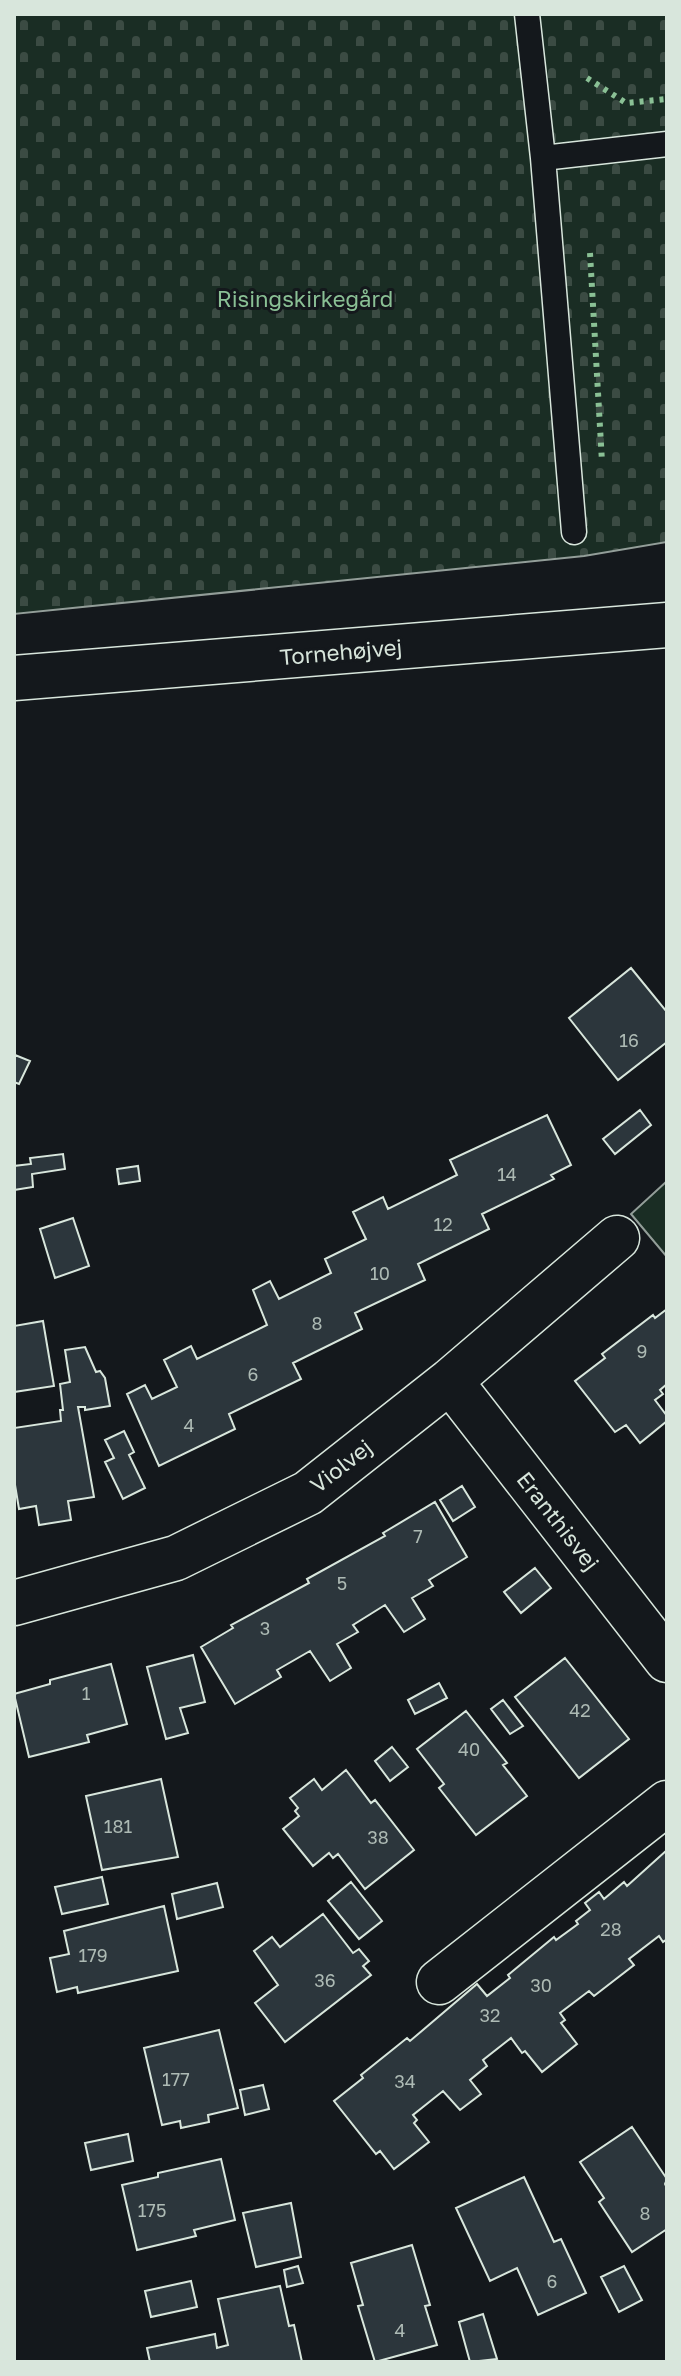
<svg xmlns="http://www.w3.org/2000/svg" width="681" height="2376" viewBox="0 0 681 2376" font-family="'Golos Text',sans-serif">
  <defs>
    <pattern id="cemetery-stones" width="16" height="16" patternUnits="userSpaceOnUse" patternTransform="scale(2)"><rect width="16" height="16" fill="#1a2d24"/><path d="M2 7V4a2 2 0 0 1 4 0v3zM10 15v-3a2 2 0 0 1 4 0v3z" fill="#3b4b43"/></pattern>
  </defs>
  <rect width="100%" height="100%" fill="#14181c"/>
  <path fill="#1a2d24" stroke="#939e99" stroke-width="2" d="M 667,1181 L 667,1257 L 631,1214 Z"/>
  <path fill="url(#cemetery-stones)" stroke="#939e99" stroke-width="2" d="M 14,14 L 667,14 L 667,542 L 584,556 L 14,614 Z"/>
  <path fill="#2c363c" stroke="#d8e6dc" stroke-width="2" d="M 631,968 L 667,1012 L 667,1042 L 618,1080 L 569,1018 Z
    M 15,1055 L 30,1061 L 19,1084 L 14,1082 Z
    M 640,1110 L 651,1125 L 615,1154 L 603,1139 Z
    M 547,1115 L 571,1165 L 551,1175 L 554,1179 L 482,1214 L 489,1229 L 418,1264 L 425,1280 L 355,1313 L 362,1329 L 293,1363 L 301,1379 L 229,1414 L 235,1429 L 159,1466 L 127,1394 L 145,1385 L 152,1399 L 177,1387 L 164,1360 L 191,1346 L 197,1359 L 267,1325 L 253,1290 L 270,1281 L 279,1299 L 331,1273 L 325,1259 L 366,1239 L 353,1212 L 383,1197 L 388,1209 L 457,1175 L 450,1160 Z
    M 63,1154 L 65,1169 L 32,1174 L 33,1187 L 14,1190 L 14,1166 L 31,1164 L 30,1158 Z
    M 138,1166 L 140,1181 L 119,1184 L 117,1169 Z
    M 73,1218 L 89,1266 L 55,1278 L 40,1229 Z
    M 667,1309 L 667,1384 L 660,1390 L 663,1394 L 655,1400 L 667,1416 L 667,1421 L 640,1443 L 626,1425 L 615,1432 L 575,1381 L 605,1358 L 602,1354 L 653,1315 L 655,1318 Z
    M 43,1321 L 54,1386 L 14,1392 L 14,1326 Z
    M 85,1347 L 96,1372 L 100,1371 L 105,1378 L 110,1406 L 85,1410 L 85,1407 L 78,1407 L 94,1497 L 68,1501 L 71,1520 L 39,1525 L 36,1506 L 19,1509 L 14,1479 L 14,1428 L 61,1421 L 60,1410 L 63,1410 L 60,1384 L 70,1382 L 65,1350 Z
    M 124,1431 L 134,1452 L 129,1455 L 145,1488 L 123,1499 L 105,1462 L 114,1458 L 105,1440 Z
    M 462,1486 L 475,1507 L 453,1521 L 440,1500 Z
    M 435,1502 L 467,1557 L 429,1580 L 433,1586 L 412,1598 L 425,1619 L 404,1632 L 385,1605 L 353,1625 L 358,1632 L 337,1644 L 351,1668 L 330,1681 L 310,1651 L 277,1670 L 281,1677 L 235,1704 L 201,1647 L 233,1628 L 231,1625 L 309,1583 L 307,1579 L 385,1536 L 383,1533 Z
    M 535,1568 L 551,1588 L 521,1613 L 504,1592 Z
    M 193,1655 L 205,1702 L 180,1708 L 188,1733 L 166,1739 L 147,1667 Z
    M 565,1658 L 629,1739 L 579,1778 L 515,1697 Z
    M 111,1664 L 127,1724 L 87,1735 L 89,1742 L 29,1757 L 14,1694 L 50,1684 L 50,1680 Z
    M 439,1683 L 447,1698 L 415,1714 L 408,1700 Z
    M 503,1700 L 523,1726 L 510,1734 L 491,1709 Z
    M 466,1711 L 507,1763 L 503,1765 L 527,1796 L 476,1835 L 439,1788 L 444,1784 L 417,1749 Z
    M 392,1747 L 408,1767 L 390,1781 L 375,1761 Z
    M 346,1770 L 371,1803 L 375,1800 L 414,1850 L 365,1889 L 338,1854 L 333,1858 L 329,1853 L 313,1866 L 283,1829 L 299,1816 L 295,1811 L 298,1808 L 290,1798 L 314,1779 L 322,1790 Z
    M 161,1779 L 178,1857 L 102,1870 L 86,1796 Z
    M 667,1850 L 667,1939 L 663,1942 L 659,1936 L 629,1959 L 634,1965 L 594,1996 L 589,1991 L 560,2013 L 565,2020 L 561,2023 L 577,2044 L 542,2072 L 525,2051 L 522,2053 L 511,2038 L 483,2060 L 487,2066 L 470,2080 L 481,2094 L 460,2110 L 443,2091 L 413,2115 L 417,2120 L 414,2123 L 429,2142 L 394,2169 L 380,2151 L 376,2154 L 334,2101 L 363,2078 L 361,2075 L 407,2038 L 410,2041 L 477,1984 L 487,1996 L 510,1978 L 508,1975 L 554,1937 L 556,1940 L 578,1924 L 576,1921 L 590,1910 L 585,1903 L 599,1892 L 604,1899 L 624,1882 L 627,1886 Z
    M 102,1877 L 108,1904 L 62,1914 L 55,1887 Z
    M 351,1882 L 382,1921 L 359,1939 L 328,1901 Z
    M 217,1883 L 223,1907 L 177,1919 L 172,1894 Z
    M 164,1906 L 178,1971 L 78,1993 L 77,1987 L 57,1992 L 50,1958 L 69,1954 L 64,1931 Z
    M 323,1914 L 353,1953 L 359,1949 L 369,1961 L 363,1966 L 371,1975 L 285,2042 L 255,2003 L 278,1985 L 254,1951 L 272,1937 L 280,1947 Z
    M 219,2030 L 238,2108 L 208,2115 L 209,2122 L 181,2128 L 180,2121 L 162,2125 L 144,2048 Z
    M 263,2085 L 269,2109 L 245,2115 L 240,2090 Z
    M 632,2127 L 667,2179 L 665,2184 L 667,2188 L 667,2229 L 632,2252 L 599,2202 L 604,2198 L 580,2162 Z
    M 128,2134 L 133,2161 L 91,2170 L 85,2143 Z
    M 221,2159 L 235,2220 L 194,2230 L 196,2236 L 137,2250 L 122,2185 L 158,2177 L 158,2173 Z
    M 524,2177 L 554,2242 L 561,2239 L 586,2293 L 538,2315 L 517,2268 L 490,2281 L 456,2208 Z
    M 291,2203 L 301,2257 L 256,2267 L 243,2213 Z
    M 412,2245 L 430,2305 L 425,2306 L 437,2345 L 375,2362 L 358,2306 L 363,2305 L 351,2263 Z
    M 298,2266 L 303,2283 L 287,2287 L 284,2270 Z
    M 624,2266 L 642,2300 L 619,2312 L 601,2277 Z
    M 191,2281 L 197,2307 L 151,2317 L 145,2291 Z
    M 280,2286 L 289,2326 L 294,2325 L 302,2362 L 150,2362 L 147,2348 L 215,2334 L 217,2348 L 228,2345 L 218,2299 Z
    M 483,2314 L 497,2359 L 470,2362 L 459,2322 Z"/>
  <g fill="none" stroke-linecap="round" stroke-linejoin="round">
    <defs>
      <path id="service" d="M 527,14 L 543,158 L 574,532
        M 543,158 L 667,144"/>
      <path id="minor" d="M 14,678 L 667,625
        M 450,1381 L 667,1660
        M 14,1603 L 176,1558 L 308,1493 L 450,1381 L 617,1238
        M 439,1982 L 667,1803"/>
    </defs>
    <use href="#service" stroke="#d8e6dc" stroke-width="27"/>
    <use href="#minor" stroke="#d8e6dc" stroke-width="47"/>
    <use href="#service" stroke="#14181c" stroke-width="24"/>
    <use href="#minor" stroke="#14181c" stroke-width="44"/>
    <path stroke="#8ac095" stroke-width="6" stroke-dasharray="4 6" stroke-linecap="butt" d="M 587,78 L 626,103 L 667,99
      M 590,253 L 602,462"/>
  </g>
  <g text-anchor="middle" stroke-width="6" stroke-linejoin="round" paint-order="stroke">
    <g font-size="18" fill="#adbab4">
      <text x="629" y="1047">16</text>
      <text x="507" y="1181">14</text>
      <text x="443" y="1231">12</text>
      <text x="380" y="1280">10</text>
      <text x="317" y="1330">8</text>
      <text x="642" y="1358">9</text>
      <text x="253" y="1381">6</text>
      <text x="189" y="1432">4</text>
      <text x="418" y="1543">7</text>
      <text x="342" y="1590">5</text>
      <text x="265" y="1635">3</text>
      <text x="86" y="1700">1</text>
      <text x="580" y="1717">42</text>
      <text x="469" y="1756">40</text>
      <text x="118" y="1833">181</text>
      <text x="378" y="1844">38</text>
      <text x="611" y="1936">28</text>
      <text x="93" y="1962">179</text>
      <text x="325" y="1987">36</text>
      <text x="541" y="1992">30</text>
      <text x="490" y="2022">32</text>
      <text x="176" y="2086">177</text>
      <text x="405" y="2088">34</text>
      <text x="152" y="2217">175</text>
      <text x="645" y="2220">8</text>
      <text x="552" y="2288">6</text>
      <text x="400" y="2337">4</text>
    </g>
    <g font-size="22" fill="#8ac095" stroke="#14181c">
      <text x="305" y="307">Risingskirkegård</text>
    </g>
    <g font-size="22" fill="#d8e6dc" stroke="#14181c">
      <text transform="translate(341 652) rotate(-5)" y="8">Tornehøjvej</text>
      <text transform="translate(341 1466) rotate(-38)" y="8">Violvej</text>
      <text transform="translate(558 1521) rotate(52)" y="8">Eranthisvej</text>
    </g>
  </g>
  <rect width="681" height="2376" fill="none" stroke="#d8e6dc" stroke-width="32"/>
</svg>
